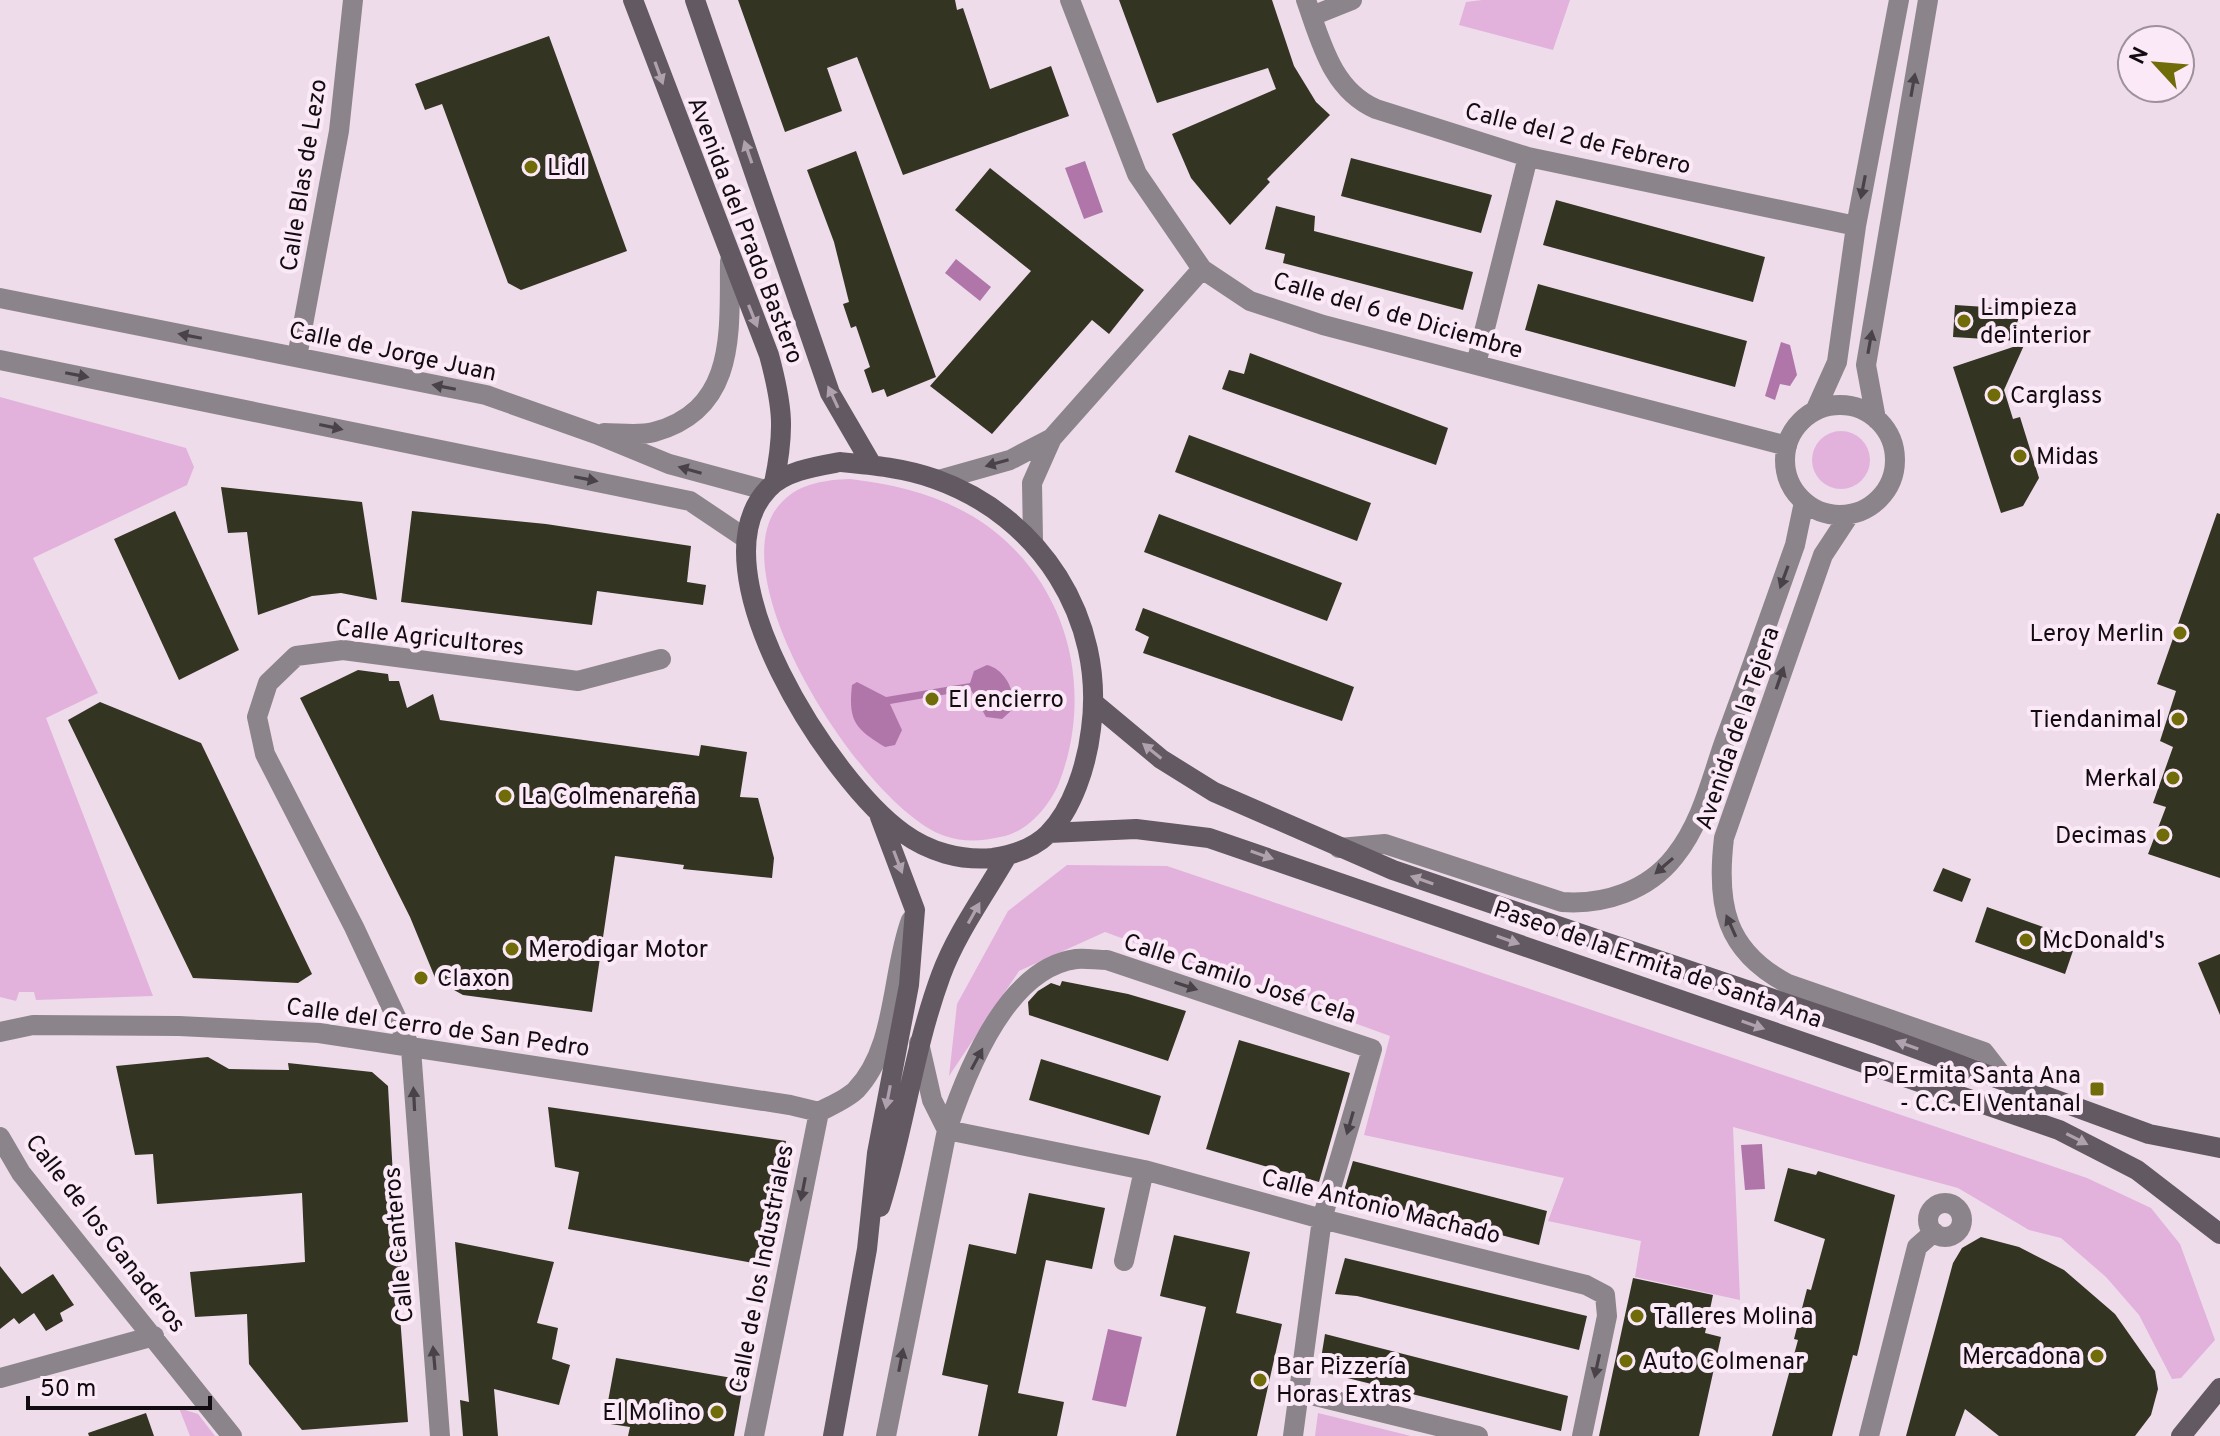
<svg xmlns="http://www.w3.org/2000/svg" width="2220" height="1436" viewBox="0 0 2220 1436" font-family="Overpass,sans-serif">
  <rect width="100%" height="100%" fill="#eedceb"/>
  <path fill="#e2b2dc" d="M 1482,0 L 1570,0 L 1553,50 L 1459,25 L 1466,2 Z
    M 0,397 L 186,448 L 194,467 L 187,485 L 33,558 L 98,693 L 46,718 L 153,996 L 36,1000 L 34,992 L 19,992 L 16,1001 L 0,997 Z
    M1812 460a29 29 0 1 1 58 0a29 29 0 1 1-58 0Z
    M 850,479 C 910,486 969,503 1013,548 C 1075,610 1090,703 1059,783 C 1050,805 1029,830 1005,836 C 984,841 965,843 945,836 C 867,811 710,570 783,501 C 801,483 825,480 850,479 Z
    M 1067,865 L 1167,866 L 2087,1178 L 2151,1208 L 2180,1244 L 2215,1340 L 2181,1378 L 2172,1379 L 2139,1315 L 2106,1277 L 2061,1238 L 2029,1230 L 1958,1188 L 1733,1127 L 1740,1300 L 1635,1277 L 1641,1241 L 1548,1221 L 1564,1178 L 1364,1135 L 1390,1036 L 1105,932 L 1019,971 L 949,1076 L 957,1004 L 1008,911 Z
    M 179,1408 L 198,1414 L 215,1436 L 190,1436 Z
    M 1318,1413 L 1411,1436 L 1315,1436 Z"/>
  <path fill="#b076aa" d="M 1085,161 L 1103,212 L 1084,219 L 1065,168 Z
    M 956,259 L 991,287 L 980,301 L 945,273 Z
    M 1781,342 L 1790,345 L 1797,375 L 1790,386 L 1780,384 L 1775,400 L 1765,396 Z
    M 987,665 C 1005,669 1017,693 1012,710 L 1002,719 L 986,717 L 971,690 L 890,704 L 902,730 L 895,745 L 885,747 C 855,729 848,721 852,685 L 857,682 L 886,697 L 970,683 L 974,671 Z
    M 1762,1144 L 1765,1189 L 1745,1190 L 1741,1145 Z
    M 1108,1329 L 1142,1337 L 1126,1407 L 1092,1400 Z"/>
  <path fill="#343423" d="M 738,0 L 955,0 L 957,10 L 963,8 L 990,89 L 1051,66 L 1069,116 L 903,175 L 857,57 L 827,68 L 842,111 L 785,132 Z
    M 1119,0 L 1272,0 L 1294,66 L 1316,102 L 1330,115 L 1267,179 L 1270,182 L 1230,225 L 1191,178 L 1172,134 L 1276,89 L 1268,68 L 1157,103 Z
    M 549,36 L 627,251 L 521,290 L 508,283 L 442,104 L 425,110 L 415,84 Z
    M 856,151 L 936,377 L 887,397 L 884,389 L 872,393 L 864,370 L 870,367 L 856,326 L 851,328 L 843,304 L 849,302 L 834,242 L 807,170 Z
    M 1351,158 L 1492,195 L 1481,233 L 1341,196 Z
    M 990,168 L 1144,290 L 1109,334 L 1092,320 L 992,434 L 930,386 L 1031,271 L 955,210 Z
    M 1556,200 L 1765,257 L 1753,302 L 1543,245 Z
    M 1276,206 L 1315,216 L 1314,231 L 1473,272 L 1463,310 L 1283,263 L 1285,254 L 1265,249 Z
    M 1538,284 L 1747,341 L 1735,387 L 1525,330 Z
    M 2004,302 L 2022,311 L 2016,325 L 2051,343 L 1953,337 L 1955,305 L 2001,308 Z
    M 2025,343 L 2004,390 L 2013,419 L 2020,417 L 2039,478 L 2023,506 L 2001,513 L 1953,367 Z
    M 1250,353 L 1448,428 L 1436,465 L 1222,389 L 1229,370 L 1244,374 Z
    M 1189,435 L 1371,503 L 1357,541 L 1175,472 Z
    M 221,487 L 362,502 L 377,600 L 341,593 L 312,596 L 258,615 L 247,532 L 228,533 Z
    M 175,511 L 239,650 L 179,680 L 114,539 Z
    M 412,511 L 546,524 L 691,546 L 687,582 L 706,585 L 703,605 L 597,591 L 592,625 L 401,602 Z
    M 2217,513 L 2220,514 L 2220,878 L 2148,854 L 2166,807 L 2153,803 L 2173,747 L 2160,741 L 2176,691 L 2157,684 Z
    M 1159,514 L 1342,583 L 1327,621 L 1144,552 Z
    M 1143,608 L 1354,687 L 1342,721 L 1143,653 L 1149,637 L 1135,630 Z
    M 358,670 L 388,674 L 389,681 L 399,681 L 407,708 L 433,694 L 440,720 L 699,756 L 701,745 L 747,752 L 740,797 L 758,798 L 774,858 L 772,878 L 683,869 L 684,865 L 615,856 L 592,1012 L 463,995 L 436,980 L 410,917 L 300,698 Z
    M 100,702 L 201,743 L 312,974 L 298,983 L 193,978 L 68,720 Z
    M 1943,868 L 1971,879 L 1962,902 L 1933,891 Z
    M 1987,907 L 2077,939 L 2065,974 L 1975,942 Z
    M 2220,954 L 2220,1015 L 2198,963 Z
    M 1062,981 L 1128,994 L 1186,1011 L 1168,1061 L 1029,1015 L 1028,1002 L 1038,991 L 1051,983 L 1060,986 Z
    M 1239,1040 L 1350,1073 L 1319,1182 L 1206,1149 Z
    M 208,1057 L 229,1069 L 289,1070 L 288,1063 L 372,1072 L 388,1086 L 394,1195 L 405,1302 L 399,1303 L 408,1422 L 302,1430 L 249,1364 L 247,1314 L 195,1317 L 190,1272 L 305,1262 L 302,1193 L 157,1204 L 153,1154 L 135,1155 L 116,1066 Z
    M 1041,1059 L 1161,1096 L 1149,1135 L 1029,1100 Z
    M 548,1107 L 786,1141 L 764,1265 L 568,1229 L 579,1172 L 555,1167 Z
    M 1353,1161 L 1547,1211 L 1539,1245 L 1343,1194 Z
    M 1788,1168 L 1816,1175 L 1818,1171 L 1895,1195 L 1857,1356 L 1853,1355 L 1832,1436 L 1772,1436 L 1798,1340 L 1794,1339 L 1807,1289 L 1811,1290 L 1825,1239 L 1774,1221 Z
    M 1029,1193 L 1105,1208 L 1092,1269 L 1046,1260 L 1018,1393 L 1064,1402 L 1057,1436 L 978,1436 L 988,1385 L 942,1375 L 969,1244 L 1016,1254 Z
    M 1174,1235 L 1250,1252 L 1236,1313 L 1282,1324 L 1257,1436 L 1176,1436 L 1206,1307 L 1160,1296 Z
    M 1981,1237 L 2019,1247 L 2064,1270 L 2115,1314 L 2155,1371 L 2158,1389 L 2151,1415 L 2135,1436 L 1999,1436 L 1965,1409 L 1955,1436 L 1906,1436 L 1953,1263 L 1962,1248 Z
    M 455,1242 L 554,1262 L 537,1323 L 558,1328 L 552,1359 L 570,1365 L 559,1405 L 494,1389 L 498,1436 L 463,1436 L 460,1400 L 469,1402 Z
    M 1345,1258 L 1587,1316 L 1579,1350 L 1357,1296 L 1335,1294 Z
    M 0,1266 L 22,1294 L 53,1274 L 74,1305 L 60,1313 L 63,1321 L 46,1331 L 34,1313 L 19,1324 L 14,1318 L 0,1329 Z
    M 1633,1278 L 1713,1295 L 1705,1333 L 1721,1337 L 1699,1436 L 1599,1436 Z
    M 1325,1334 L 1568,1396 L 1561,1431 L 1319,1371 Z
    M 616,1358 L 744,1380 L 734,1436 L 628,1436 L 630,1427 L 604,1423 Z
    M 146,1413 L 154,1436 L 89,1436 L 88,1433 Z"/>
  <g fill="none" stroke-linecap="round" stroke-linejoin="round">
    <path stroke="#8c848b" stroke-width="20" d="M 1070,0 L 1137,174 L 1202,269 L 1250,301 L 1323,325 L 1787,446
      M 1306,0 C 1321,42 1332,90 1376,109 L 1528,157 L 1856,226
      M 1312,16 L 1352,0
      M 0,298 L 486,395 L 596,434 L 669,464 L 765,490
      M 297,357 L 339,131 L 353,0
      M 0,360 L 690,501 L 745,538
      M 1476,364 L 1528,157
      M1785 460a55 55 0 1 1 110 0a55 55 0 1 1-110 0Z
      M 1815,411 L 1837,362 L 1856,226 L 1899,0
      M 1876,419 L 1866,365 L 1928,0
      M 604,433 C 619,433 639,436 654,432 C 738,409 729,330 730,261
      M 939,480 L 1010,460 L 1052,438
      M 1850,514 L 1823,555 L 1724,838 C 1716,905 1725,951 1788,984 L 1984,1052 L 2008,1083
      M 1033,540 L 1032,483 L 1052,438 L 1202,269
      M 1339,848 L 1385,844 L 1562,902 C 1604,905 1648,891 1675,856 C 1702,822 1711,779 1725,740 C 1749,675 1772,610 1795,545 L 1804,502
      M 0,1032 L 33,1025 L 179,1026 L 319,1033 L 790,1105 L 819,1112
      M 819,1112 C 830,1106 847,1099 856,1090 C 897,1047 891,973 911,920
      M 0,1137 L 21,1173 L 232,1436
      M1928 1220a17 17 0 1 1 34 0a17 17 0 1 1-34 0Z
      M 1124,1261 L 1144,1170
      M 0,1378 L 154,1336
      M 1299,1392 L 1478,1436
      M 440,1436 L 411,1049 L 354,927 L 265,754 L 257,717 L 268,683 L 296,656 L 343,650 L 578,681 L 661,659
      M 754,1436 L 819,1112
      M 886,1436 L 947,1130 L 932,1100 L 919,1043
      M 1293,1436 L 1322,1219 L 1372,1049 L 1107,960 C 1097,960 1086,958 1076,959 C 1007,968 966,1073 947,1130 L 1144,1170 L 1322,1219 L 1586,1285 L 1605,1295 L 1607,1316 L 1582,1436
      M 1869,1436 L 1917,1247 L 1934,1232"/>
    <path stroke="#635962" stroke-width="20" d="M 633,0 L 769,355 C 783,407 785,430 774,483
      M 695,0 L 830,393 L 872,465
      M 840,462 C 872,465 905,468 935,479 C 1040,516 1106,619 1091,729 C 1087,764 1073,809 1048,834 C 1034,848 1012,855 993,858 C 961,861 929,852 903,833 C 832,783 692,569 768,489 C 784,471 818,466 840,462 Z
      M 1095,704 L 1161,759 L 1214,792 L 1393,870 L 1879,1035 L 2149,1134 L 2220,1148
      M 1049,833 L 1136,829 L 1209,838 L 2059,1130 L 2137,1170 L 2220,1234
      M 880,1207 C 904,1131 913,1051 941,975 C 956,934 985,894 1007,856
      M 833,1436 L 867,1249 L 877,1153 L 909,985 L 915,910 L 880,817
      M 2181,1436 L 2220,1388"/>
  </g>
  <defs><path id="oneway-solid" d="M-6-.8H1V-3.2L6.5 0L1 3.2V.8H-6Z" transform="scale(2)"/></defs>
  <g fill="#afa1ad">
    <use href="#oneway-solid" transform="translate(659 73) rotate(70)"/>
    <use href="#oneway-solid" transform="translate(748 152) rotate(-109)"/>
    <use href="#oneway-solid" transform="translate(753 316) rotate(68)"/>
    <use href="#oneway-solid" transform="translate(833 397) rotate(-115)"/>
    <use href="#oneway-solid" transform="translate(1152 751) rotate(-141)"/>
    <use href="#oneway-solid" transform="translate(1262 855) rotate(19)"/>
    <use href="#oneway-solid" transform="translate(898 862) rotate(69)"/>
    <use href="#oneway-solid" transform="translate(1422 880) rotate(-161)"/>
    <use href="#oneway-solid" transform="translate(974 913) rotate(-61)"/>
    <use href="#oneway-solid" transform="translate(1508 940) rotate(19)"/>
    <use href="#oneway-solid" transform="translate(1753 1025) rotate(19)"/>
    <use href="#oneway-solid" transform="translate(1907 1045) rotate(-160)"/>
    <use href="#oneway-solid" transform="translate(888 1097) rotate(101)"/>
    <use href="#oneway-solid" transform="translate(2077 1139) rotate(27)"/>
  </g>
  <g fill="#494248">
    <use href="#oneway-solid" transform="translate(1913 85) rotate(-80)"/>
    <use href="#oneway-solid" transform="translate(1863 187) rotate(101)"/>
    <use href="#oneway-solid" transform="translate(190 336) rotate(-169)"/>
    <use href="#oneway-solid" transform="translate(1870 342) rotate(-80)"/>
    <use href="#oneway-solid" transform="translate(77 375) rotate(11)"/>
    <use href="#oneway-solid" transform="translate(444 387) rotate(-169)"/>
    <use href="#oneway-solid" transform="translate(331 427) rotate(12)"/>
    <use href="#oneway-solid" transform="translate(997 463) rotate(164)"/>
    <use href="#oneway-solid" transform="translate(690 470) rotate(-164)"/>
    <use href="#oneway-solid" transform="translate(586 479) rotate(11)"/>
    <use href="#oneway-solid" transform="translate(1784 577) rotate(110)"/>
    <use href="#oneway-solid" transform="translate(1780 678) rotate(-71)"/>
    <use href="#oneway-solid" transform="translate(1664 866) rotate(139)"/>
    <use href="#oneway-solid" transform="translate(1731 926) rotate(-114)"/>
    <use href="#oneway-solid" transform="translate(1186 986) rotate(18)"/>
    <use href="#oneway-solid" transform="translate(977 1059) rotate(-62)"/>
    <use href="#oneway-solid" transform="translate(414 1099) rotate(-93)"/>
    <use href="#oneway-solid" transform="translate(1350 1123) rotate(106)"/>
    <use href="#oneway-solid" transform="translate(803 1189) rotate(101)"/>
    <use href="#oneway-solid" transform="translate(434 1358) rotate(-95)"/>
    <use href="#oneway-solid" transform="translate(901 1360) rotate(-79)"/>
    <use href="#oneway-solid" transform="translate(1597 1366) rotate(102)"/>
  </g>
  <g fill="#716c0a" stroke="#fbe9f8" stroke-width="3">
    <circle cx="531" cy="167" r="8"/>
    <circle cx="1964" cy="321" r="8"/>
    <circle cx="1994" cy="395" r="8"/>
    <circle cx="2020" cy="456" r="8"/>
    <circle cx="2180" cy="633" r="8"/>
    <circle cx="932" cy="699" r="8"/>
    <circle cx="2178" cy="719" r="8"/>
    <circle cx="2173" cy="778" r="8"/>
    <circle cx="505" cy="796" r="8"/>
    <circle cx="2163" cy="835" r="8"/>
    <circle cx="2026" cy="940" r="8"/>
    <circle cx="512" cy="949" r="8"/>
    <circle cx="421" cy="978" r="8"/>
    <rect x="2089" y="1081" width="16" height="16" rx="4"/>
    <circle cx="1637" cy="1316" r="8"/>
    <circle cx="2097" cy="1356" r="8"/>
    <circle cx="1626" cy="1361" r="8"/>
    <circle cx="1260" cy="1380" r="8"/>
    <circle cx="717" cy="1412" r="8"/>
  </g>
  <g text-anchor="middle" stroke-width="8" stroke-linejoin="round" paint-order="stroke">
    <g font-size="24" fill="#120c11" stroke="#fbe9f8">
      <text transform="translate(1578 138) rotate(14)" y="8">Calle del 2 de Febrero</text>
      <text transform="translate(303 175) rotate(-81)" y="8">Calle Blas de Lezo</text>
      <text transform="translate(746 230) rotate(69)" y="8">Avenida del Prado Bastero</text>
      <text transform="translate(1398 315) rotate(16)" y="8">Calle del 6 de Diciembre</text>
      <text transform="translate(393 351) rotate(12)" y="8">Calle de Jorge Juan</text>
      <text transform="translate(430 637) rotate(6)" y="8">Calle Agricultores</text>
      <text transform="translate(1737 728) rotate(-71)" y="8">Avenida de la Tejera</text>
      <text transform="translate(1658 964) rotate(19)" y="8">Paseo de la Ermita de Santa Ana</text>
      <text transform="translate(1240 978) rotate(18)" y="8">Calle Camilo José Cela</text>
      <text transform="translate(438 1027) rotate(8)" y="8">Calle del Cerro de San Pedro</text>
      <text transform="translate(1381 1206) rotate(14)" y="8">Calle Antonio Machado</text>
      <text transform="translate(106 1233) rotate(52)" y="8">Calle de los Ganaderos</text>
      <text transform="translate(398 1245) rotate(-95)" y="8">Calle Canteros</text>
      <text transform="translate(761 1269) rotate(-79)" y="8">Calle de los Industriales</text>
    </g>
    <g font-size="24" fill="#120c11" stroke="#fbe9f8" text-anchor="start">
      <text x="547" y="175">Lidl</text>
      <text x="1980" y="315">Limpieza<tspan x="1980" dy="28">de interior</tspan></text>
      <text x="2010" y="403">Carglass</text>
      <text x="2036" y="464">Midas</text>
      <text x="2164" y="641" text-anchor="end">Leroy Merlin</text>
      <text x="948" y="707">El encierro</text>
      <text x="2162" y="727" text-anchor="end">Tiendanimal</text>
      <text x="2157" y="786" text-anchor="end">Merkal</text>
      <text x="521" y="804">La Colmenareña</text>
      <text x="2147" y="843" text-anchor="end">Decimas</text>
      <text x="2042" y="948">McDonald's</text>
      <text x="528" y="957">Merodigar Motor</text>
      <text x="437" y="986">Claxon</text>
      <text x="2081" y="1083" text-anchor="end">Pº Ermita Santa Ana<tspan x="2081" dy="28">- C.C. El Ventanal</tspan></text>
      <text x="1653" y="1324">Talleres Molina</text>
      <text x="2081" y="1364" text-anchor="end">Mercadona</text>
      <text x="1642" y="1369">Auto Colmenar</text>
      <text x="1276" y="1374">Bar Pizzería<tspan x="1276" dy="28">Horas Extras</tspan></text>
      <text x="701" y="1420" text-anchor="end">El Molino</text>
    </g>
  </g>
  <g transform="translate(2156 64) rotate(296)"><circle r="38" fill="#fbe9f8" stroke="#9e919c" stroke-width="2"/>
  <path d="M0-6L14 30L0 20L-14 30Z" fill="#716c0a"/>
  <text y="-12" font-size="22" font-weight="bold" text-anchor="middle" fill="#120c11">N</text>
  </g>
  <path d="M28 1396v12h182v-12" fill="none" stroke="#120c11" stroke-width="4"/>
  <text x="40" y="1396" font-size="24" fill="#120c11" stroke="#fbe9f8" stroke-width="6" paint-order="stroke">50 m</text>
</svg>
